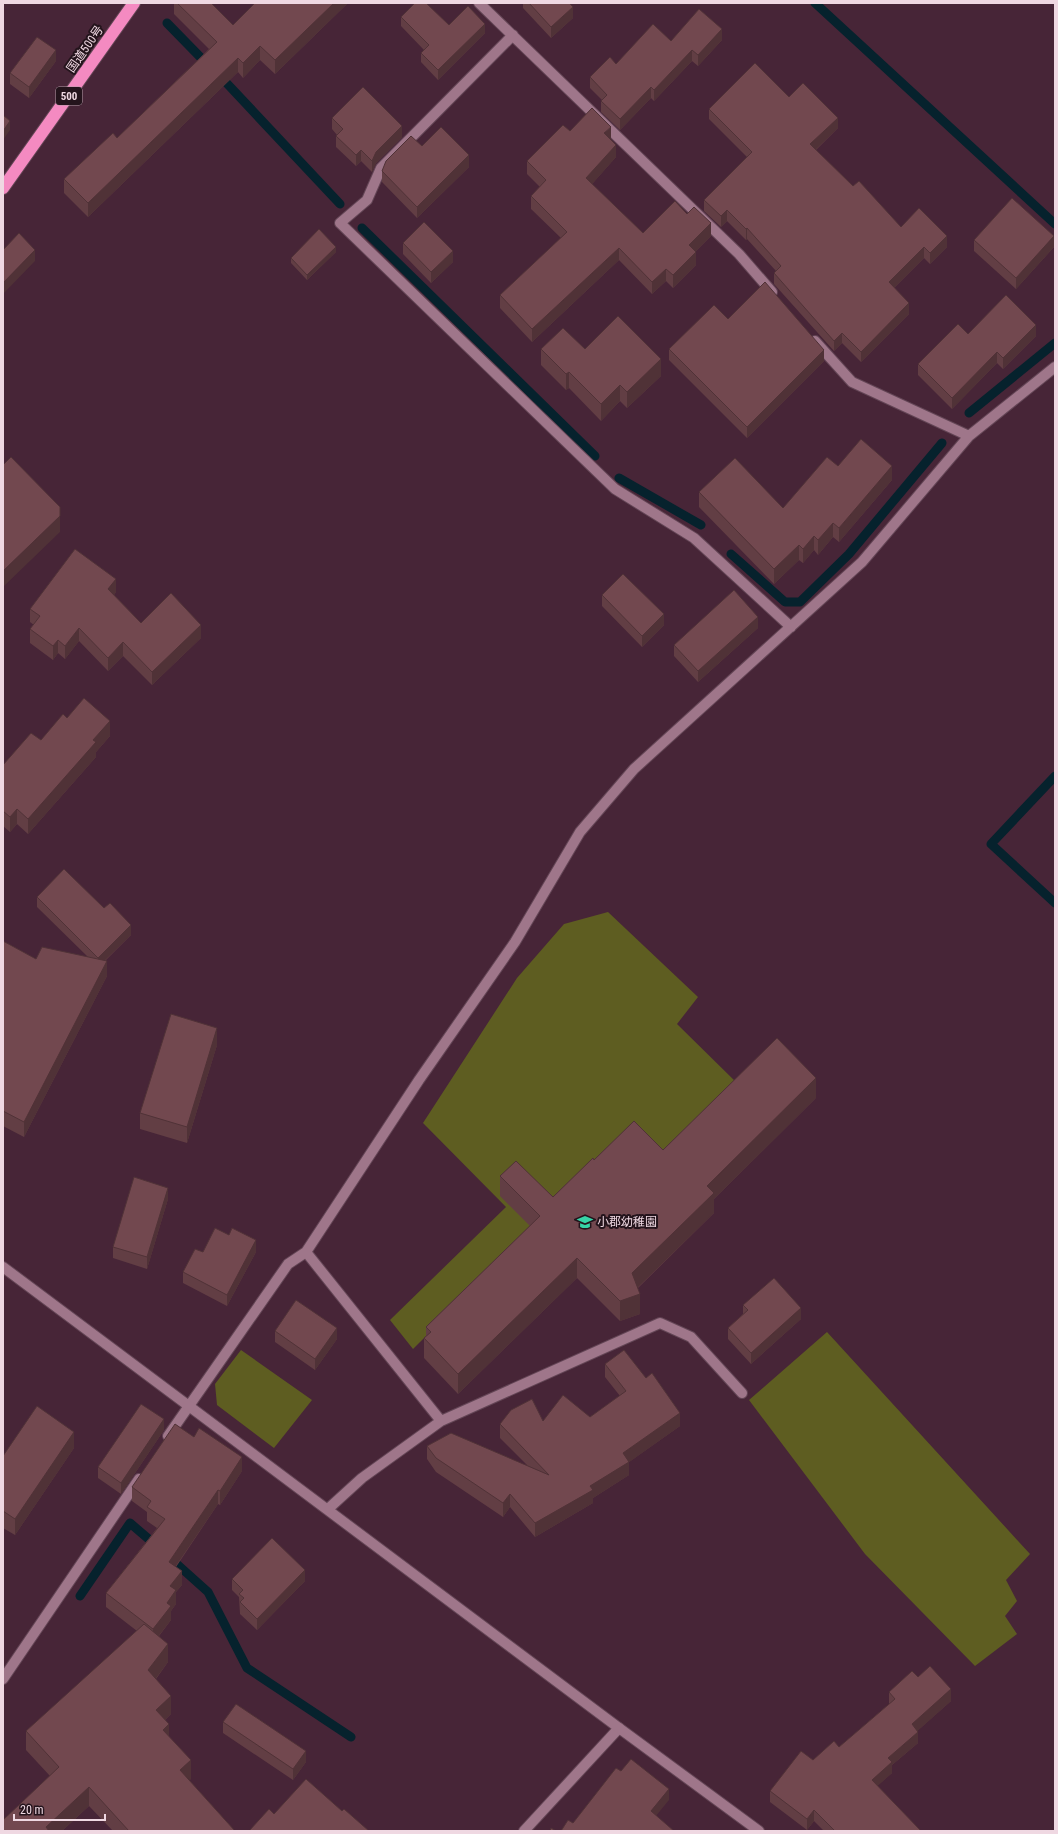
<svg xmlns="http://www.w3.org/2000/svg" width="1058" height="1834" viewBox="0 0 1058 1834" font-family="'Roboto Condensed','Noto Sans JP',sans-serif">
  <rect width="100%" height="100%" fill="#472537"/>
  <path fill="#5e5d21" d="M 608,912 L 698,997 L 677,1024 L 739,1085 L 664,1160 L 633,1130 L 413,1349 L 390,1320 L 506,1207 L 423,1123 L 517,978 L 564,924 Z
    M 827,1332 L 1030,1554 L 1006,1580 L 1017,1601 L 1005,1616 L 1017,1634 L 975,1666 L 865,1554 L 749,1400 Z
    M 241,1350 L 312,1400 L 274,1448 L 217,1405 L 215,1384 Z"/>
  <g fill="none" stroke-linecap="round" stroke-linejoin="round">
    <path stroke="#06222d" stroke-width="9" d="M 815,3 L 1055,224
      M 167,23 L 208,65
      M 219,75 L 340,204
      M 362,228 L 595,456
      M 969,413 L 1055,343
      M 619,478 L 701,525
      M 731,554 L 785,602 L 800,602 L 849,554 L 942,443
      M 1055,776 L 991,844 L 1055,903
      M 169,1557 L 208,1592 L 247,1668 L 351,1737
      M 80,1596 L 130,1523 L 158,1547"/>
    <defs>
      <path id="street" d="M 479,3 L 739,254 L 772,292
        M 513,35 L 381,168 L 367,200 L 340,223 L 615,489 L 694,538 L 791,627
        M 815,341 L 852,382 L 969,436
        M 441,1421 L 660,1323 L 691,1337 L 742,1393
        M 168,1436 L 288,1264 L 306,1252
        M 328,1509 L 362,1478 L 441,1421 L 306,1252 L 419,1080 L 515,942 L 580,832 L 634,769 L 862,562 L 969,436 L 1055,367
        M 3,1679 L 139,1479
        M 524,1831 L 619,1728"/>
      <path id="secondary" d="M 3,1267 L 619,1728 L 759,1831"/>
      <path id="highway" d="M 3,188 L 134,3"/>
    </defs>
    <use href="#street" stroke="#634555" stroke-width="12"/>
    <use href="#secondary" stroke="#634555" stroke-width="12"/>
    <use href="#highway" stroke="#634555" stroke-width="14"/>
    <use href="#street" stroke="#9f768a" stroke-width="10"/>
    <use href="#secondary" stroke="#9f768a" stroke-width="10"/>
    <use href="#highway" stroke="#f48ac1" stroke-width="12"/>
  </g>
  <path fill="#623e44" d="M 174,3 L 211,3 L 233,25 L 348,3 L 275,74 L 260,60 L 243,78 L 238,72 L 88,217 L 64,193 L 64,179 L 117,138 L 209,49 L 174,14 Z
    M 523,3 L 569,3 L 573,18 L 551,38 L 523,8 Z
    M 401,17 L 449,25 L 485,33 L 438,80 L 421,62 L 421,53 L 424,50 L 401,26 Z
    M 722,40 L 698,66 L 692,61 L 654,101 L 651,98 L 620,130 L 601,112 L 601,101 L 602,100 L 590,88 L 590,77 L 616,64 L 671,41 Z
    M 56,61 L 29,98 L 10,84 L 10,73 Z
    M 789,97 L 838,128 L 816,150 L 853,186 L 901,227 L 947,247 L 930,264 L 924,258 L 894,288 L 909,314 L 861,362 L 842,343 L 834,351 L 774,284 L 774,273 L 776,271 L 747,239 L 746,240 L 727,221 L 721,227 L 704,211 L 704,200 L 747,157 L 709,119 L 709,109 Z
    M 332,118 L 402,137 L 376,163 L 372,172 L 361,161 L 356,166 L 336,147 L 336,136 L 337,135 L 332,129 Z
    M 570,131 L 611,139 L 616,157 L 592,184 L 643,233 L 687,214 L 711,236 L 695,252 L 696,265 L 673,288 L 666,281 L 652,294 L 619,260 L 532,342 L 500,308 L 500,295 L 561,238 L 531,209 L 531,196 L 540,187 L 527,174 L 527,161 Z
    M 422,146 L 469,167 L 417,218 L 382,182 L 382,171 Z
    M 974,240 L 1054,247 L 1016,289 L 974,251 Z
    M 403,243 L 453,262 L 431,283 L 403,254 Z
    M 336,252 L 307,280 L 291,263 L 291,258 Z
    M 728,319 L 824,361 L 747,438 L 669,360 L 669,349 Z
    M 968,334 L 1036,336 L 1003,369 L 997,363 L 952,409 L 918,375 L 918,364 Z
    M 541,349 L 585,349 L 661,376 L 627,408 L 620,401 L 601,421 L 569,388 L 566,390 L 541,365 Z
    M 838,466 L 892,480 L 839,542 L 833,537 L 818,555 L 814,550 L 803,563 L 799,560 L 774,584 L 699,507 L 699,492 L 783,508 Z
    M 116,592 L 114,595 L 141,623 L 201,638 L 152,685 L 123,656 L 108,671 L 79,641 L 65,659 L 58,653 L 53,660 L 30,643 L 30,629 L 34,625 L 30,622 L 30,609 Z
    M 602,595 L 664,625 L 642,647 L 602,606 Z
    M 758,628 L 698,682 L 674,656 L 674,645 Z
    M 67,718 L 110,736 L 96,752 L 96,757 L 28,834 L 17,824 L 10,832 L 3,826 L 3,765 L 41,740 Z
    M 37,897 L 131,935 L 105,961 L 107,976 L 24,1137 L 3,1126 L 3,941 L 36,959 L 88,957 L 37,907 Z
    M 217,1045 L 187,1143 L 140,1129 L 140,1113 Z
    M 816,1098 L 714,1199 L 714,1213 L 638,1288 L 640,1314 L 620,1321 L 577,1278 L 458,1394 L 424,1358 L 424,1338 L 426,1336 L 426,1327 L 530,1226 L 500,1196 L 500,1176 L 553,1197 L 594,1160 L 663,1150 Z
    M 168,1199 L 147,1269 L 113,1258 L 113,1247 Z
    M 203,1252 L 256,1252 L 227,1306 L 183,1283 L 183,1272 Z
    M 743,1305 L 801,1319 L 751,1364 L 728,1339 L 728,1328 L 743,1314 Z
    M 275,1331 L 337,1339 L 315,1370 L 275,1342 Z
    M 605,1364 L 680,1426 L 629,1462 L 629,1475 L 593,1498 L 593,1503 L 535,1537 L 510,1507 L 503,1517 L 436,1472 L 427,1459 L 427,1446 L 527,1465 L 500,1438 L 500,1424 L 590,1417 L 620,1396 L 605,1377 Z
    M 164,1430 L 121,1494 L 98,1478 L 98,1467 Z
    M 74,1448 L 15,1535 L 3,1528 L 3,1456 Z
    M 242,1471 L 220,1505 L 218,1504 L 176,1567 L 182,1585 L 176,1592 L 176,1604 L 171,1611 L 171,1620 L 159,1636 L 168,1662 L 156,1679 L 171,1714 L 165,1720 L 169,1737 L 191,1779 L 189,1780 L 235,1831 L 113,1831 L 89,1806 L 62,1831 L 3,1831 L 50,1776 L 26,1750 L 26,1731 L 137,1631 L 106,1607 L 106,1593 L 157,1528 L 147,1521 L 147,1512 L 132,1501 L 132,1487 Z
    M 232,1579 L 305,1581 L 257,1630 L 240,1614 L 239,1597 L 232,1590 Z
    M 918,1677 L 951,1701 L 917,1731 L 918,1743 L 892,1765 L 892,1773 L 877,1786 L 921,1831 L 824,1831 L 814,1821 L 807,1830 L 770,1802 L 770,1791 L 813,1760 L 839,1747 L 889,1704 L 889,1692 Z
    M 223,1722 L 306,1762 L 293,1780 L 223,1733 Z"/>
  <path fill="#503237" d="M 334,3 L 348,3 L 275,74 L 275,60 Z
    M 573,7 L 573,18 L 551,38 L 551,27 Z
    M 485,24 L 485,33 L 438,80 L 438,70 Z
    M 722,29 L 722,40 L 698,66 L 698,55 Z
    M 260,46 L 260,60 L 243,78 L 243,63 Z
    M 56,50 L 56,61 L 29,98 L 29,87 Z
    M 692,50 L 692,61 L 654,101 L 654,90 Z
    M 238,58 L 238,72 L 88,217 L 88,203 Z
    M 651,87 L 651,98 L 620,130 L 620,119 Z
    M 838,118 L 838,128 L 810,155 L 810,144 Z
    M 10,121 L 10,130 L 3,140 L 3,131 Z
    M 402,126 L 402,137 L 376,163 L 372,172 L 372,161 L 376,152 Z
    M 611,127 L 611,139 L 604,133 Z
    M 616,145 L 616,157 L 586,191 L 586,178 Z
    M 361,150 L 361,161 L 356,166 L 356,155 Z
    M 469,155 L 469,167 L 417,218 L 417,207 Z
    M 727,210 L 727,221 L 721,227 L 721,216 Z
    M 711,223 L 711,236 L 689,258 L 689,245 Z
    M 747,228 L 747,239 L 746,240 L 746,229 Z
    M 947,236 L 947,247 L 930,264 L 930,253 Z
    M 1054,236 L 1054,247 L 1016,289 L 1016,278 Z
    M 336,247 L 336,252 L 307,280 L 307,275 Z
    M 924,247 L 924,258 L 889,293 L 889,282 Z
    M 619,248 L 619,260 L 532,342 L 532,329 Z
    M 35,250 L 35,261 L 3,294 L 3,283 Z
    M 453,251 L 453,262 L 431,283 L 431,272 Z
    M 696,252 L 696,265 L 673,288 L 673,275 Z
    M 666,269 L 666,281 L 652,294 L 652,282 Z
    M 909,303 L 909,314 L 861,362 L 861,352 Z
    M 1036,325 L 1036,336 L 1003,369 L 1003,358 Z
    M 842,333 L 842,343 L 834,351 L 834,341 Z
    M 824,350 L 824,361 L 747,438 L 747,427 Z
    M 997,352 L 997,363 L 952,409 L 952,398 Z
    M 661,359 L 661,376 L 627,408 L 627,392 Z
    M 569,372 L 569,388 L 566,390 L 566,374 Z
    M 620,385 L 620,401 L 601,421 L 601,404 Z
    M 892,466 L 892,480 L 839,542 L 839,528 Z
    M 60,516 L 60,532 L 3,587 L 3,571 Z
    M 833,523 L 833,537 L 818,555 L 818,540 Z
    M 814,536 L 814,550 L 803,563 L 803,549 Z
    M 799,545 L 799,560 L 774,584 L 774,569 Z
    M 116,579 L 116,592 L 108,603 L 108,589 Z
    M 664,614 L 664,625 L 642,647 L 642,636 Z
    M 758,617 L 758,628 L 698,682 L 698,671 Z
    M 201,625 L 201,638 L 152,685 L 152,672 Z
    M 79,628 L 79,641 L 65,659 L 65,646 Z
    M 58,640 L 58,653 L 53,660 L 53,646 Z
    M 123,642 L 123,656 L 108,671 L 108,658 Z
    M 110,721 L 110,736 L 96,752 L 96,757 L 28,834 L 28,819 L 93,740 Z
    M 17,809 L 17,824 L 10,832 L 10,817 Z
    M 131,925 L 131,935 L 98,967 L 98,958 Z
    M 107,961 L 107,976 L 24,1137 L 24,1122 Z
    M 217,1028 L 217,1045 L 187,1143 L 187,1127 Z
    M 816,1078 L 816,1098 L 714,1199 L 714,1213 L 632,1293 L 632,1273 L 707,1186 Z
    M 168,1188 L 168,1199 L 147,1269 L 147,1257 Z
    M 256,1240 L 256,1252 L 227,1306 L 227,1295 Z
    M 577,1258 L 577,1278 L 458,1394 L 458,1374 Z
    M 640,1294 L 640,1314 L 620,1321 L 620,1301 Z
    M 801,1308 L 801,1319 L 751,1364 L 751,1353 Z
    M 337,1328 L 337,1339 L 315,1370 L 315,1359 Z
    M 680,1413 L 680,1426 L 628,1463 L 629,1462 L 629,1475 L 593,1498 L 593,1503 L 535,1537 L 535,1523 L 590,1486 L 623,1453 Z
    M 164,1419 L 164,1430 L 121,1494 L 121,1483 Z
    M 74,1432 L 74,1448 L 15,1535 L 15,1519 Z
    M 242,1457 L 242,1471 L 220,1505 L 220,1491 Z
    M 218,1490 L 218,1504 L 169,1576 L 169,1562 Z
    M 510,1494 L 510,1507 L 503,1517 L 503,1503 Z
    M 305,1570 L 305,1581 L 257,1630 L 257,1619 Z
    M 182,1571 L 182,1585 L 176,1592 L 176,1604 L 171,1611 L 171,1620 L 153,1643 L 153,1629 L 170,1586 Z
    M 168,1644 L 168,1662 L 148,1689 L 148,1670 Z
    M 951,1689 L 951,1701 L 912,1736 L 912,1724 Z
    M 171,1696 L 171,1714 L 156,1728 L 156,1710 Z
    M 169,1724 L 169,1742 L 163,1730 Z
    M 918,1732 L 918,1743 L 892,1765 L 892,1773 L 872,1791 L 872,1780 L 888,1758 Z
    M 306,1751 L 306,1762 L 293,1780 L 293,1769 Z
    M 191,1760 L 191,1779 L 180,1789 L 180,1770 Z
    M 89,1787 L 89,1806 L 62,1831 L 46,1831 L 46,1827 Z
    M 669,1789 L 669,1800 L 651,1822 L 651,1811 Z
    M 814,1810 L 814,1821 L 807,1830 L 807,1819 Z"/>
  <path fill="#72484f" stroke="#503237" d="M 177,3 L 211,3 L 233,25 L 255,3 L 334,3 L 275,60 L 260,46 L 243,63 L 238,58 L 88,203 L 64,179 L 113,133 L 117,138 L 217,42 Z
    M 415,3 L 426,3 L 449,25 L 468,6 L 485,24 L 438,70 L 421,53 L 429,45 L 401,17 Z
    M 529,3 L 569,3 L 573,7 L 551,27 Z
    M 699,9 L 722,29 L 698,55 L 692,50 L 654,90 L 651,87 L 620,119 L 601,101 L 607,95 L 590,77 L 610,57 L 616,64 L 653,24 L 671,41 Z
    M 37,37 L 56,50 L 29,87 L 10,73 Z
    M 755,63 L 789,97 L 803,83 L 838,118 L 810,144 L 853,186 L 859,181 L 901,227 L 919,208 L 947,236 L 930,253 L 924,247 L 889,282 L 909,303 L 861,352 L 842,333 L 834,341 L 774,273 L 781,266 L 747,228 L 746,229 L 727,210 L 721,216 L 704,200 L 752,152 L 709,109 Z
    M 363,87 L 402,126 L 376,152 L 372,161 L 361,150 L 356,155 L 336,136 L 343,129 L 332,118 Z
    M 592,108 L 611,127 L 604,133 L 616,145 L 586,178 L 643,233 L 675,201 L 687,214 L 694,207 L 711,223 L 689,245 L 696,252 L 673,275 L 666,269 L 652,282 L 619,248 L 532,329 L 500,295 L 567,232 L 531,196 L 546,180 L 527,161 L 563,125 L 570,131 Z
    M 3,115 L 10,121 L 3,131 Z
    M 441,127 L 469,155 L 417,207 L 382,171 L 386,161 L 411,136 L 422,146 Z
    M 1012,198 L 1054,236 L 1016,278 L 974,240 Z
    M 424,222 L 453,251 L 431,272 L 403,243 Z
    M 319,229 L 336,247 L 307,275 L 291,258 Z
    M 19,233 L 35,250 L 3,283 L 3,250 Z
    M 765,282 L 824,350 L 747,427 L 669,349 L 714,305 L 728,319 Z
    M 1006,295 L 1036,325 L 1003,358 L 997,352 L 952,398 L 918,364 L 958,324 L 968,334 Z
    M 618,316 L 661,359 L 627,392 L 620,385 L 601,404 L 569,372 L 566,374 L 541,349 L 563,328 L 585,349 Z
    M 861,439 L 892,466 L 839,528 L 833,523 L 818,540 L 814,536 L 803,549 L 799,545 L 774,569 L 699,492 L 735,458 L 783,508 L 827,457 L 838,466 Z
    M 11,457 L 60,507 L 60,516 L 3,571 L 3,465 Z
    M 75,549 L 116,579 L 108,589 L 141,623 L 171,593 L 201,625 L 152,672 L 123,642 L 108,658 L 79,628 L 65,646 L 58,640 L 53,646 L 30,629 L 40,616 L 30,609 Z
    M 623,574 L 664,614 L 642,636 L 602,595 Z
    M 734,590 L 758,617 L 698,671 L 674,645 Z
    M 84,698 L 110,721 L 93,740 L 96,742 L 28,819 L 17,809 L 10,817 L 3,811 L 3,765 L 31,733 L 41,740 L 63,714 L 67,718 Z
    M 64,869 L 104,908 L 110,903 L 131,925 L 98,958 L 37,897 Z
    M 3,941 L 36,959 L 42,947 L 107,961 L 24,1122 L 3,1111 Z
    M 171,1014 L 217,1028 L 187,1127 L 140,1113 Z
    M 777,1038 L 816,1078 L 707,1186 L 714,1193 L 632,1273 L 640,1294 L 620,1301 L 577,1258 L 458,1374 L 424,1338 L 431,1332 L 426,1327 L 540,1216 L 500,1176 L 516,1161 L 553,1197 L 593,1158 L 594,1160 L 634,1121 L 663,1150 Z
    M 134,1177 L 168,1188 L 147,1257 L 113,1247 Z
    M 215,1228 L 229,1235 L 232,1228 L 256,1240 L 227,1295 L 183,1272 L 195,1249 L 203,1252 Z
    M 774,1278 L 801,1308 L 751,1353 L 728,1328 L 748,1310 L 743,1305 Z
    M 296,1300 L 337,1328 L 315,1359 L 275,1331 Z
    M 624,1350 L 646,1378 L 652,1373 L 680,1413 L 623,1453 L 629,1462 L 590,1486 L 593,1490 L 535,1523 L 510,1494 L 503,1503 L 436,1458 L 427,1446 L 451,1433 L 549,1475 L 500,1424 L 511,1410 L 532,1399 L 543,1421 L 563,1395 L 590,1417 L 626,1391 L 605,1364 Z
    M 141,1404 L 164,1419 L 121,1483 L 98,1467 Z
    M 37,1406 L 74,1432 L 15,1519 L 3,1511 L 3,1456 Z
    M 175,1424 L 194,1437 L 199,1428 L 242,1457 L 220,1491 L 218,1490 L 169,1562 L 182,1571 L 170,1586 L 176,1590 L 167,1603 L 171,1606 L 153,1629 L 106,1593 L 165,1519 L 147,1507 L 151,1501 L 132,1487 Z
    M 272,1538 L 305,1570 L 257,1619 L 240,1602 L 244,1598 L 239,1594 L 243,1590 L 232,1579 Z
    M 144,1624 L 168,1644 L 148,1670 L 171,1696 L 156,1710 L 169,1724 L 163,1730 L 191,1760 L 180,1770 L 235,1831 L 129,1831 L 89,1787 L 46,1827 L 49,1831 L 3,1831 L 3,1820 L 59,1767 L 26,1731 Z
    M 930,1666 L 951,1689 L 912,1724 L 918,1732 L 888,1758 L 892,1762 L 872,1780 L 921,1831 L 835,1831 L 814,1810 L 807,1819 L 770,1791 L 801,1751 L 813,1760 L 834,1741 L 839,1747 L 895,1699 L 889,1692 L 912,1671 L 918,1677 Z
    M 236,1704 L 306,1751 L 293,1769 L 223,1722 Z
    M 631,1759 L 669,1789 L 651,1811 L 674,1831 L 561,1831 L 568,1820 L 573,1823 L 616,1768 L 621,1771 Z
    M 306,1779 L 342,1811 L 344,1809 L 369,1831 L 249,1831 L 269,1809 L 274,1814 Z
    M 551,1828 L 556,1831 L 550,1831 Z"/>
  <defs>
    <symbol id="school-bare" viewBox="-9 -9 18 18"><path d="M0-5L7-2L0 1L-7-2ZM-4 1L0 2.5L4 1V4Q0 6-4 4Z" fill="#36d4a7" stroke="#24141c" stroke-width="2.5" paint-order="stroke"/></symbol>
  </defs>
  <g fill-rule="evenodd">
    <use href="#school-bare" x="574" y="1211" width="22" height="22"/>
  </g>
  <g text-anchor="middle" stroke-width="4" stroke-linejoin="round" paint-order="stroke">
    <rect fill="#24141c" stroke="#b29da7" stroke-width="1" x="56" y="87" width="26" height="18" rx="3"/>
    <g font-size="11" font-weight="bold" fill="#efd8e2">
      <text x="69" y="100">500</text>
    </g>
    <g font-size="12" fill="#efd8e2" stroke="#24141c">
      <text transform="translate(85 49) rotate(-55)" y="4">国道500号</text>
    </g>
    <g font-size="12" fill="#efd8e2" stroke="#24141c" text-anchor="start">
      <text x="597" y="1226">小郡幼稚園</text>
    </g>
  </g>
  <rect width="1058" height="1834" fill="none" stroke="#efd8e2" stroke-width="8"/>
  <path d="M14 1814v6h91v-6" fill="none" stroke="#efd8e2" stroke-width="2"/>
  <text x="20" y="1814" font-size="12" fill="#efd8e2" stroke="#24141c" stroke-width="3" paint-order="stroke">20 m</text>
</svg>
